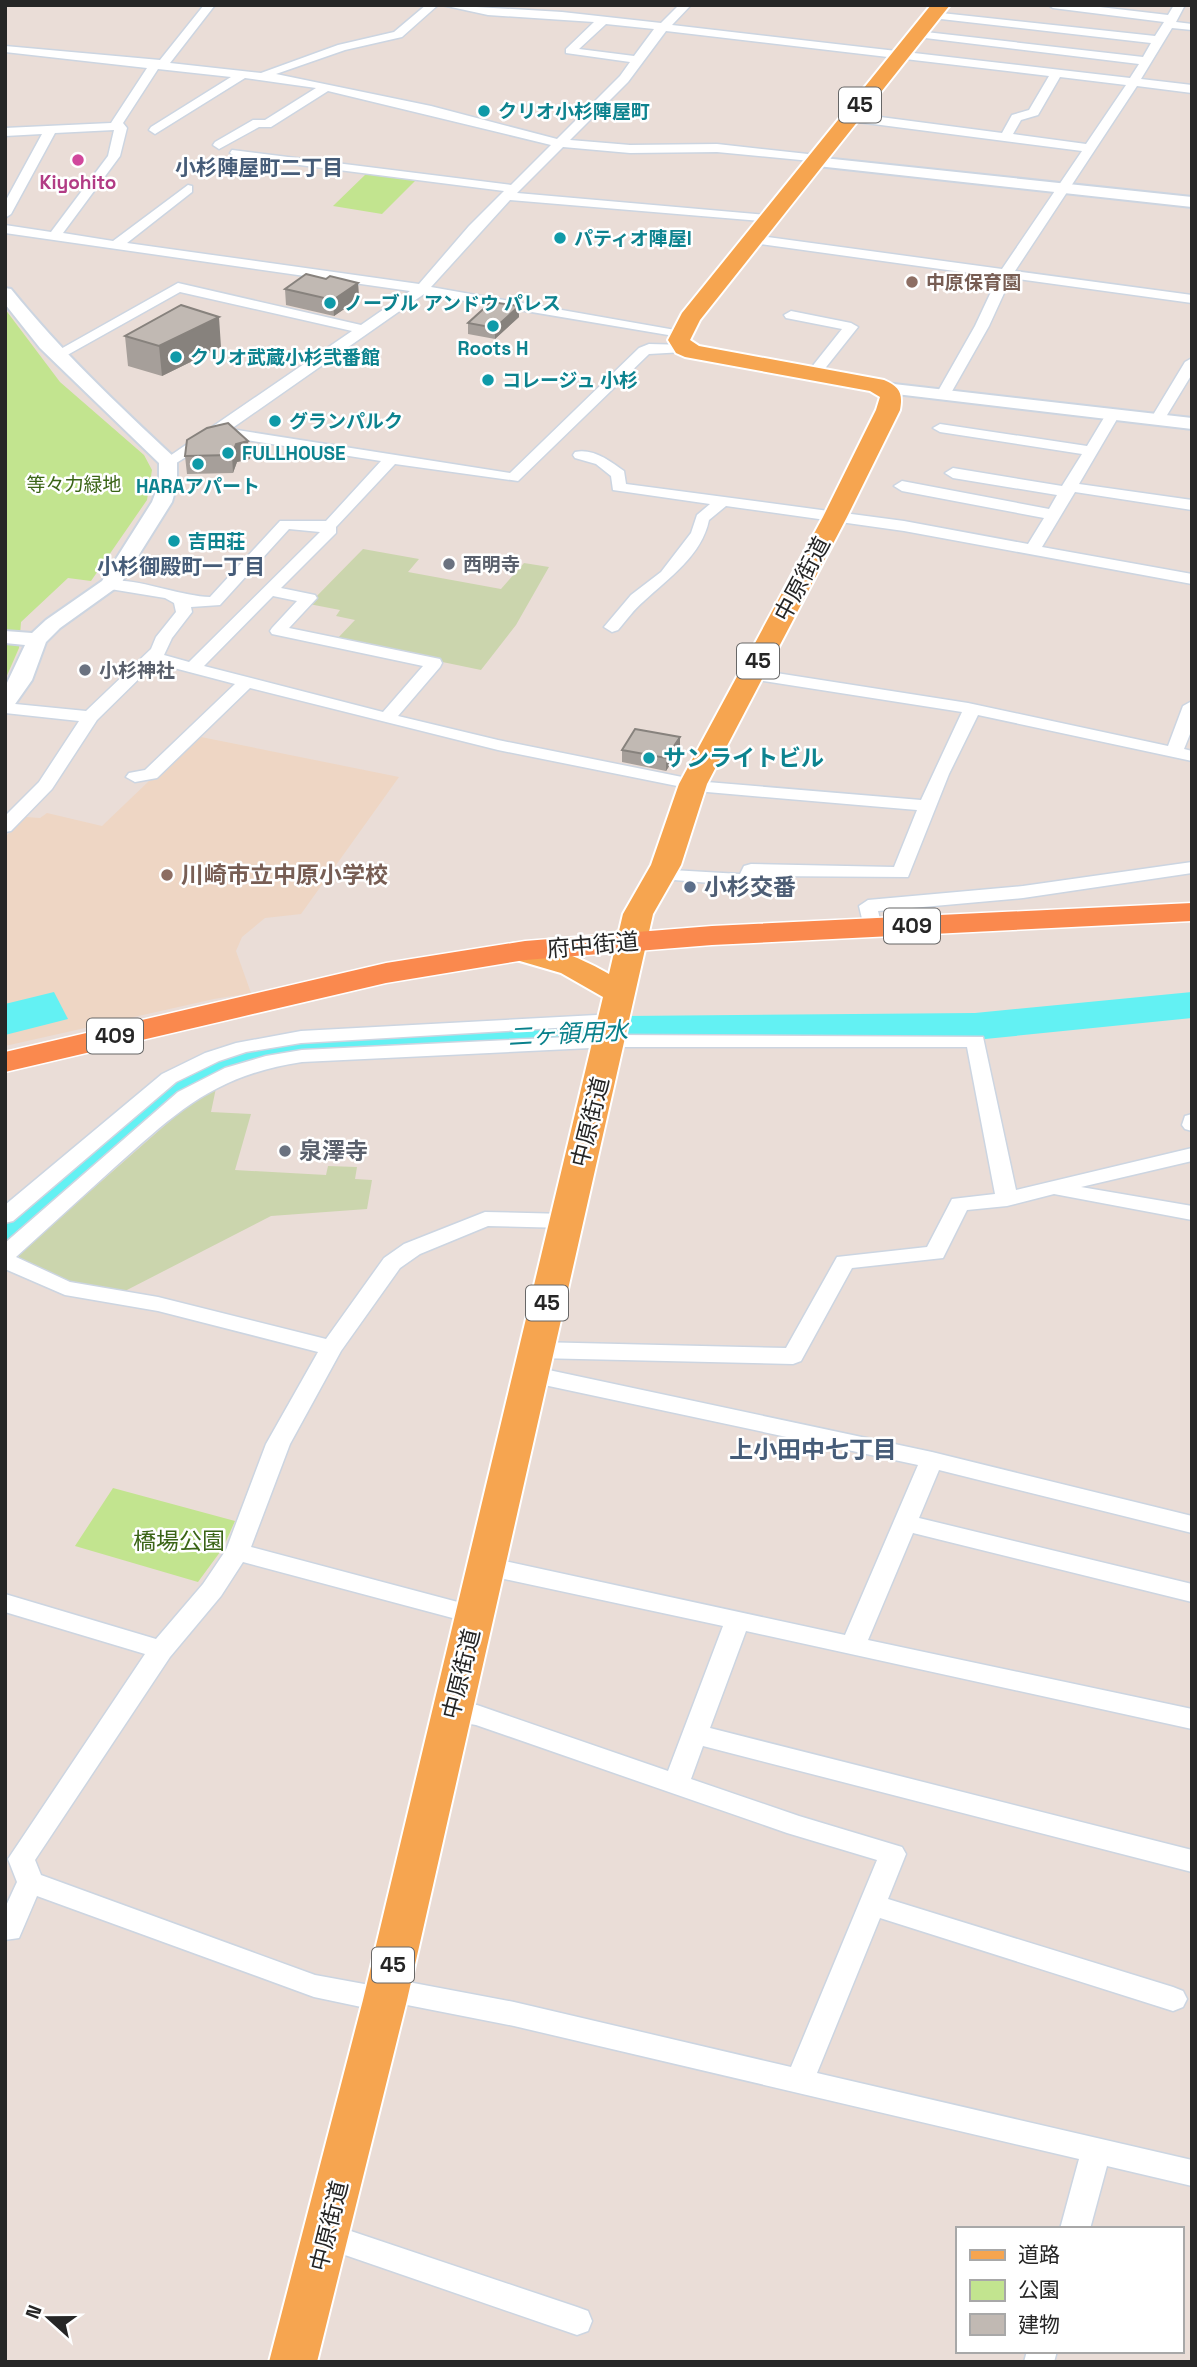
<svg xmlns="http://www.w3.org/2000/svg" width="1197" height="2367" viewBox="0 0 1197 2367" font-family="'Space Grotesk','Noto Sans JP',sans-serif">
  <rect width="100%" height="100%" fill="#eaddd7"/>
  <path fill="#eed6c4" d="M 196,736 L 399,777 L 301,914 L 265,918 L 242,937 L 236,951 L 251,993 L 214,999 L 5,1046 L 5,837 L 26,817 L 40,818 L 47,813 L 102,826 Z"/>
  <path fill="#c2e48f" d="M 367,173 L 417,179 L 382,214 L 333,206 Z
    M 5,309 L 60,382 L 144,455 L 152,470 L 147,500 L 91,581 L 68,578 L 21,622 L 19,648 L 5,680 Z
    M 113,1488 L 235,1521 L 223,1548 L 198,1582 L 75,1546 Z"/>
  <path fill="#cbd5ad" d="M 363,549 L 419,559 L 408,572 L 501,589 L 524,563 L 549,567 L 516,625 L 481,670 L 336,640 L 355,620 L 336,616 L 340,610 L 309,604 Z
    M 216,1088 L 211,1112 L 251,1114 L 235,1170 L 326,1175 L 328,1166 L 357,1167 L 355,1179 L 372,1180 L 367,1209 L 271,1216 L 125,1291 L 74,1283 L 19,1259 L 19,1254 L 189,1104 Z"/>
  <path fill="#63f1f3" d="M 54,992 L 68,1019 L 5,1035 L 5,1004 Z"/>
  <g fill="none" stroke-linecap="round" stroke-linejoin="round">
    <path fill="#63f1f3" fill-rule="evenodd" d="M 1192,992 L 1192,1018 L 975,1040 L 626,1043 L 356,1055 L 277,1064 L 216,1085 L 181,1105 L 22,1244 L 5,1248 L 5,1207 L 149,1085 L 184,1066 L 221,1051 L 276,1038 L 356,1028 L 626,1016 L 975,1013 Z"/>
    <defs>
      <path id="minor" d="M 204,5 L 215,5 L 170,63 L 261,73 L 338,45 L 394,32 L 426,5 L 438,5 L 402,37 L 345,50 L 276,74 L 431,106 L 557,139 L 620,76 L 630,62 L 566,53 L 566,49 L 594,22 L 488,15 L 442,5 L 562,12 L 661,23 L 679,5 L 691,5 L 672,25 L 1130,78 L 1139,64 L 917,37 L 911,34 L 917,31 L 1143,57 L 1151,43 L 932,18 L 926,15 L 932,12 L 1155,36 L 1164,22 L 1053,8 L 1048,5 L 1083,5 L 1168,15 L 1174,5 L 1185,5 L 1176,22 L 1192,24 L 1192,30 L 1172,28 L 1141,79 L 1192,85 L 1192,93 L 1137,86 L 1015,271 L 1192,295 L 1192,303 L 1011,278 L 989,326 L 951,393 L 949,396 L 939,396 L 937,393 L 975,326 L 998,277 L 753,243 L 746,239 L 753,235 L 1002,269 L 1082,151 L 850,121 L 844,117 L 850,113 L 1002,133 L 1012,115 L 1029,110 L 1049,76 L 666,31 L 628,82 L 570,140 L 630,145 L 717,144 L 817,155 L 823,159 L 821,162 L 717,152 L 630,153 L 563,147 L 517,193 L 768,215 L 773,216 L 773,222 L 510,200 L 431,287 L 681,331 L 688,335 L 686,338 L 424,294 L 231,429 L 510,473 L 639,348 L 649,344 L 689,345 L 691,348 L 684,352 L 649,354 L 518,481 L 395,464 L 336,527 L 336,533 L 281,588 L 315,595 L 317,598 L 289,628 L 440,659 L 442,663 L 440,667 L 398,716 L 498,740 L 707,782 L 921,800 L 962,712 L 745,678 L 743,674 L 745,670 L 751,669 L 968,703 L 1168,746 L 1183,706 L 1192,701 L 1192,729 L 1184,749 L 1192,751 L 1192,761 L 978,715 L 949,774 L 908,877 L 758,876 L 754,884 L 747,886 L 662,879 L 653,873 L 655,869 L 740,874 L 744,866 L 751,864 L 894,867 L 917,810 L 707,792 L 498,750 L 250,688 L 157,778 L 135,782 L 126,777 L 129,773 L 145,770 L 235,684 L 155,663 L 97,720 L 52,789 L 11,831 L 5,832 L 5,816 L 39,782 L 79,721 L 5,713 L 5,703 L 86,711 L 151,649 L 156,637 L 176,612 L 174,603 L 165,598 L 104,588 L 102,585 L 104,582 C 131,575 180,597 210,597 L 280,521 L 326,521 L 381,461 L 220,436 L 173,465 L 163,465 L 161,462 L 352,331 L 180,292 L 62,358 L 52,358 L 50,355 L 178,283 L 361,325 L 410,291 L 5,233 L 5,225 L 51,232 L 108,156 L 114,130 L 55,133 L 11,214 L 5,218 L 5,202 L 42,134 L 5,136 L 5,128 L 111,123 L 147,68 L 5,52 L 5,46 L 160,60 ZM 606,24 L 654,29 L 634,56 L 579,49 ZM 158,69 L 231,77 L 151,127 L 149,130 L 155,134 L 245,78 L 316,88 L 265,120 L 253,120 L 215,142 L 213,145 L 219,149 L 259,127 L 271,127 L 328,91 L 551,145 L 511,185 L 232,150 L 230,153 L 236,157 L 504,191 L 469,226 L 419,284 L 127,243 L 192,192 L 192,186 L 188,185 L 113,241 L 63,233 L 120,156 L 127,128 L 123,123 ZM 1060,77 L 1126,85 L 1086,144 L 1013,134 L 1021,120 L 1038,115 ZM 289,529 L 320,532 L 189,662 L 164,655 L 172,638 L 192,612 L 191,607 L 220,605 ZM 273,596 L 297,601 L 272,628 L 270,631 L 272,634 L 423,666 L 383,712 L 204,666 Z
        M 791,311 L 851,323 L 858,327 L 819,376 L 814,377 L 807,373 L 842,329 L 786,318 L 784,315 Z
        M 1192,358 L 1192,374 L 1164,420 L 1157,424 L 1152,423 L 1150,420 L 1185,362 Z
        M 1113,410 L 1120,414 L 1079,484 L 1192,500 L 1192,510 L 1075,492 L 1042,547 L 1192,574 L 1192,584 L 904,531 L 726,506 L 709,520 C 702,555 669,578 644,601 C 634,609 626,621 618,630 L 612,632 L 604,627 L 631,595 L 661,572 L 691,533 L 697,515 L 710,504 L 613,490 L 611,476 L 596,464 L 575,458 L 573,455 L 575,452 C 593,448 610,461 624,471 L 626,484 L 904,521 L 1028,544 L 1044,518 L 902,491 L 894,486 L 902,481 L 1049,509 L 1057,495 L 953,478 L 945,473 L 953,468 L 1062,486 L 1082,454 L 940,432 L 933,428 L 940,424 L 1087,446 L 1108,411 Z
        M 1192,862 L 1192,873 L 1023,898 L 878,911 L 882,927 L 873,933 L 864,927 L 859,906 L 868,900 L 1023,886 Z
        M 615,1014 L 622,1016 L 625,1020 L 622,1024 L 301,1043 L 246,1052 L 219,1061 L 176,1082 L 13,1221 L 5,1223 L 5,1205 L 162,1074 L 205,1053 L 236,1043 L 301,1031 Z
        M 611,1035 L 983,1037 L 1016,1190 L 1192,1148 L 1192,1161 L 1081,1187 L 1192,1206 L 1192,1220 L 1054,1194 L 1007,1206 L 967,1210 L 943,1258 L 852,1268 L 801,1361 L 793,1364 L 536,1358 L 528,1355 L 525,1350 L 528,1345 L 536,1342 L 786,1348 L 837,1257 L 927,1247 L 952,1199 L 995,1194 L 967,1047 L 611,1047 L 302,1062 C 215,1075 178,1111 115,1167 C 82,1197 49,1227 16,1257 L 70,1282 L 158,1297 L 326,1339 L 384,1258 L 404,1244 L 485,1212 L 566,1214 L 574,1216 L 577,1221 L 574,1226 L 566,1228 L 488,1226 L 420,1254 L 400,1268 L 341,1351 L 290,1444 L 251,1547 L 484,1609 L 487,1615 L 484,1621 L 475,1624 L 243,1562 L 221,1596 L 170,1657 L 35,1860 L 41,1875 L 315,1975 L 375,1986 L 377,1982 L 387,1978 L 514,2002 L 791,2067 L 877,1860 L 787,1833 L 476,1725 L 442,1719 L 438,1712 L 442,1705 L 451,1702 L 477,1705 L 668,1771 L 723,1626 L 486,1575 L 477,1572 L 474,1566 L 477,1560 L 486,1557 L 845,1635 L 918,1465 L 530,1382 L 522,1379 L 519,1374 L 522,1369 L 530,1366 L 932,1452 L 1192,1516 L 1192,1533 L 939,1470 L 919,1518 L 1192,1584 L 1192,1602 L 913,1533 L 868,1640 L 1192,1709 L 1192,1729 L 746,1631 L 710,1728 L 1192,1850 L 1192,1872 L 703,1746 L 691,1779 L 799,1816 L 902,1847 L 906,1854 L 888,1899 L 1173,1987 L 1183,1991 L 1187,1999 L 1183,2007 L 1173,2011 L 880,1918 L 817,2073 L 1192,2160 L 1192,2186 L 1107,2166 L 1090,2229 L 1060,2229 L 1079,2159 L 514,2026 L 397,2003 L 395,2008 L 385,2012 L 314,1997 L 37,1896 L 19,1938 L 5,1940 L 5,1908 L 17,1882 L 8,1859 L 145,1654 L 5,1612 L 5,1594 L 156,1639 L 203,1584 L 226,1550 L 266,1444 L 318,1352 L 158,1311 L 65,1295 L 5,1269 L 5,1243 L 178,1092 L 225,1068 L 266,1056 L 302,1050 Z
        M 1192,1114 L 1192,1131 L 1185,1129 L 1182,1125 L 1185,1116 Z
        M 327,2223 L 577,2307 L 588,2311 L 592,2321 L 588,2331 L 577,2335 L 316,2245 L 312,2236 L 316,2227 Z
        M 1027,2351 L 1057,2351 L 1054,2362 L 1024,2362 Z"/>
      <path id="tertiary" d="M 814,157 L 1192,197 L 1192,207 L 808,165 L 806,162 L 808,159 Z
        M 5,288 L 11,289 C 62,352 116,403 175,458 L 177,462 L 177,484 L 172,502 L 120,585 L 60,628 L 46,642 L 32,680 L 13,707 L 5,708 L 5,687 L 25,645 L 5,643 L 5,631 L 32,633 L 46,620 L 102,581 L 152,502 L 159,484 L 159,463 L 40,348 L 5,304 Z
        M 885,383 L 1192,418 L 1192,429 L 879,392 L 876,388 Z"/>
      <path id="primary" d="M 931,5 L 950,5 L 700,320 L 690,340 L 699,346 L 884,380 C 900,387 903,393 900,410 L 847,517 L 707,784 L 681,865 L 653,914 L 407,2000 L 317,2362 L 269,2362 L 363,2000 L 603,997 L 561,973 L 506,957 L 502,951 L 506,945 C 535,937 583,959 609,974 L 623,914 L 651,865 L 679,784 L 823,517 L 876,410 L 880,397 L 870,391 L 685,357 L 676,353 L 668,340 L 682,313 Z"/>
      <path id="trunk" d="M 1192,903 L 1192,921 L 712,945 L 525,960 L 386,983 L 5,1072 L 5,1052 L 386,963 L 525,941 L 712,926 Z"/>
    </defs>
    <use href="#minor" stroke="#ccd5e1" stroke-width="3"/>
    <use href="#tertiary" stroke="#ccd5e1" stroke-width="4"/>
    <use href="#primary" stroke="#fff" stroke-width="4"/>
    <use href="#trunk" stroke="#fff" stroke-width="3"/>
    <use href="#minor" fill="#fff" fill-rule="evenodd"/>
    <use href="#tertiary" fill="#fff" fill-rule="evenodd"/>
    <use href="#primary" fill="#f6a550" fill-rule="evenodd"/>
    <use href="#trunk" fill="#fa894e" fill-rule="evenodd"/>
  </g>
  <path fill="#a69f9a" d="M 326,279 L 358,283 L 359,299 L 334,316 L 286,305 L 285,289 Z
    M 519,317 L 495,339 L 468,334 L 468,323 Z
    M 125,336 L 221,347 L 162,376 L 128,366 Z
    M 248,441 L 250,459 L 237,462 L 233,473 L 187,474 L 185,456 Z
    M 680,737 L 680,749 L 666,771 L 622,762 L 622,750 Z"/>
  <path fill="#87827d" d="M 358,283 L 359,299 L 334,316 L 333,300 Z
    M 519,306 L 519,317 L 495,339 L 495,328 Z
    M 219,317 L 221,347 L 162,376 L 159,346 Z
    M 248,441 L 250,459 L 237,462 L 233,473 L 232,455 L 236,444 Z
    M 680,737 L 680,749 L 666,771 L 666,758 Z"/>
  <path fill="#c1b9b3" stroke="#87827d" stroke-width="2" d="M 306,274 L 326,279 L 330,276 L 358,283 L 333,300 L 285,289 Z
    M 491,302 L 519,306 L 495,328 L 468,323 Z
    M 181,305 L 219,317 L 159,346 L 125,336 Z
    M 228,423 L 248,441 L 236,444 L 232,455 L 185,456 L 187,440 L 207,428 Z
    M 635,729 L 680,737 L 666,758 L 622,750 Z"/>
  <g fill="#0f9aa8" stroke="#fff" stroke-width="2.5">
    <circle cx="484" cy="111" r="7"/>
    <circle cx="560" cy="238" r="7"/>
    <circle cx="330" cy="303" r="7"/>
    <circle cx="493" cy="326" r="7"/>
    <circle cx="176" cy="357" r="7"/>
    <circle cx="488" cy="380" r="7"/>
    <circle cx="275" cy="421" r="7"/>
    <circle cx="228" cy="453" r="7"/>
    <circle cx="198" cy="464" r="7"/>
    <circle cx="174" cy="541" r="7"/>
    <circle cx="649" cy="758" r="7"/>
  </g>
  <circle fill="#d1479c" stroke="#fff" stroke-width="2.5" cx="78" cy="160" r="7"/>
  <g fill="#8d6e63" stroke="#fff" stroke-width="2.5">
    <circle cx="912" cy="282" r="7"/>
    <circle cx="167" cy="875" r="7"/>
  </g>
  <g fill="#6b7280" stroke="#fff" stroke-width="2.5">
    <circle cx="449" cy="564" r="7"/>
    <circle cx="85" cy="670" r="7"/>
    <circle cx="285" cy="1151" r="7"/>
  </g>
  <circle fill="#5c6f8a" stroke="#fff" stroke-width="2.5" cx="690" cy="887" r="7"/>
  <g text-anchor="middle" stroke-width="5" stroke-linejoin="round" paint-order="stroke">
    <g font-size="19" font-weight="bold" fill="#0d838f" stroke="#fff" text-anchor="start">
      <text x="498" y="118">クリオ小杉陣屋町</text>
      <text x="574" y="245">パティオ陣屋I</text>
      <text x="344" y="310">ノーブル アンドウ パレス</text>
      <text x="493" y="355" text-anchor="middle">Roots H</text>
      <text x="190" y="364">クリオ武蔵小杉弐番館</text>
      <text x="502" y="387">コレージュ 小杉</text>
      <text x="289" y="428">グランパルク</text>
      <text x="242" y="460">FULLHOUSE</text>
      <text x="198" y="493" text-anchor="middle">HARAアパート</text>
      <text x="188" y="548">吉田荘</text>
    </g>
    <g font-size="19" font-weight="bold" fill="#b23c85" stroke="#fff">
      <text x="78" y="189">Kiyohito</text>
    </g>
    <g font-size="19" font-weight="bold" fill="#785e54" stroke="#fff" text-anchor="start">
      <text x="926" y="289">中原保育園</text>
    </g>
    <g font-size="19" fill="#3a6416" stroke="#fff">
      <text x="74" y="491">等々力緑地</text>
    </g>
    <g font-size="19" font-weight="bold" fill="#5b616d" stroke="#fff" text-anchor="start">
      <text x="463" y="571">西明寺</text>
      <text x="99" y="677">小杉神社</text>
    </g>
    <g fill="#fff" stroke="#676767" stroke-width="2">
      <rect x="839" y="87.5" width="42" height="35" rx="5"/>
      <rect x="737" y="643.5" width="42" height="35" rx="5"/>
      <rect x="884" y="908.5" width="56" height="35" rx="5"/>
      <rect x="87" y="1018.5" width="56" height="35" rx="5"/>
      <rect x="526" y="1285.5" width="42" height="35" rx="5"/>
      <rect x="372" y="1947.5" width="42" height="35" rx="5"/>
    </g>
    <g font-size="21" font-weight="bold" fill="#262626">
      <text x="860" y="112">45</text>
      <text x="758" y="668">45</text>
      <text x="912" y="933">409</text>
      <text x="115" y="1043">409</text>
      <text x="547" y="1310">45</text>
      <text x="393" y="1972">45</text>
    </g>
    <g font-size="21" font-weight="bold" fill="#465c78" stroke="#fff">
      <text x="259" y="175">小杉陣屋町二丁目</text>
      <text x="181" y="574">小杉御殿町一丁目</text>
    </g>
    <g font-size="23" fill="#262626" stroke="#fff">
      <text transform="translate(802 579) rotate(-62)" y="8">中原街道</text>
      <text transform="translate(593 945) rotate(-5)" y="8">府中街道</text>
      <text transform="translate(590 1122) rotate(-76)" y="8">中原街道</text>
      <text transform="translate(461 1674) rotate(-76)" y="8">中原街道</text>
      <text transform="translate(329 2226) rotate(-76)" y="8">中原街道</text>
    </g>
    <g font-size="23" font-weight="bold" fill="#0d838f" stroke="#fff" text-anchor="start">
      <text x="663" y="766">サンライトビル</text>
    </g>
    <g font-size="23" font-weight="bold" fill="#785e54" stroke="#fff" text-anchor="start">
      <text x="181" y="883">川崎市立中原小学校</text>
    </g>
    <g font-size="23" font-weight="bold" fill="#4e5e75" stroke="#fff" text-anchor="start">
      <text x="704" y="895">小杉交番</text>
    </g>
    <g font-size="23" font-weight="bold" fill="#5b616d" stroke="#fff" text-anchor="start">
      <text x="299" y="1159">泉澤寺</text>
    </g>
    <g font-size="23" fill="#3a6416" stroke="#fff">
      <text x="179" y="1549">橋場公園</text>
    </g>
    <g font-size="24" font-style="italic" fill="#08808b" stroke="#fff">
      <text transform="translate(568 1034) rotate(-3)" y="8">二ヶ領用水</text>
    </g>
    <g font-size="24" font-weight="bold" fill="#465c78" stroke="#fff">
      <text x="813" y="1458">上小田中七丁目</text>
    </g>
  </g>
  <rect width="1197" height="2367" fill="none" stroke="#262626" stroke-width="14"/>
  <rect x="956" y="2227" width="228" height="126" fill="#ffffff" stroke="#a8a8a8" stroke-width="2"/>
  <rect x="970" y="2250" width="35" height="10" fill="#f6a550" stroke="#a8a8a8" stroke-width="2"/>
  <text x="1018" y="2262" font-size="21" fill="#262626">道路</text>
  <rect x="970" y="2280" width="35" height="21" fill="#c2e48f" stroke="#a8a8a8" stroke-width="2"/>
  <text x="1018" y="2297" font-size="21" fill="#262626">公園</text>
  <rect x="970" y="2314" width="35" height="21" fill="#c1b9b3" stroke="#a8a8a8" stroke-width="2"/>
  <text x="1018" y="2332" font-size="21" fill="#262626">建物</text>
  <g transform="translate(49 2318) rotate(291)" stroke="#ffffff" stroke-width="5" paint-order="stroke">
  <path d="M0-5L12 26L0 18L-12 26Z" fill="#262626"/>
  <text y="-10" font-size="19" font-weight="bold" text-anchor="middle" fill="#262626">N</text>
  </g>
</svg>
